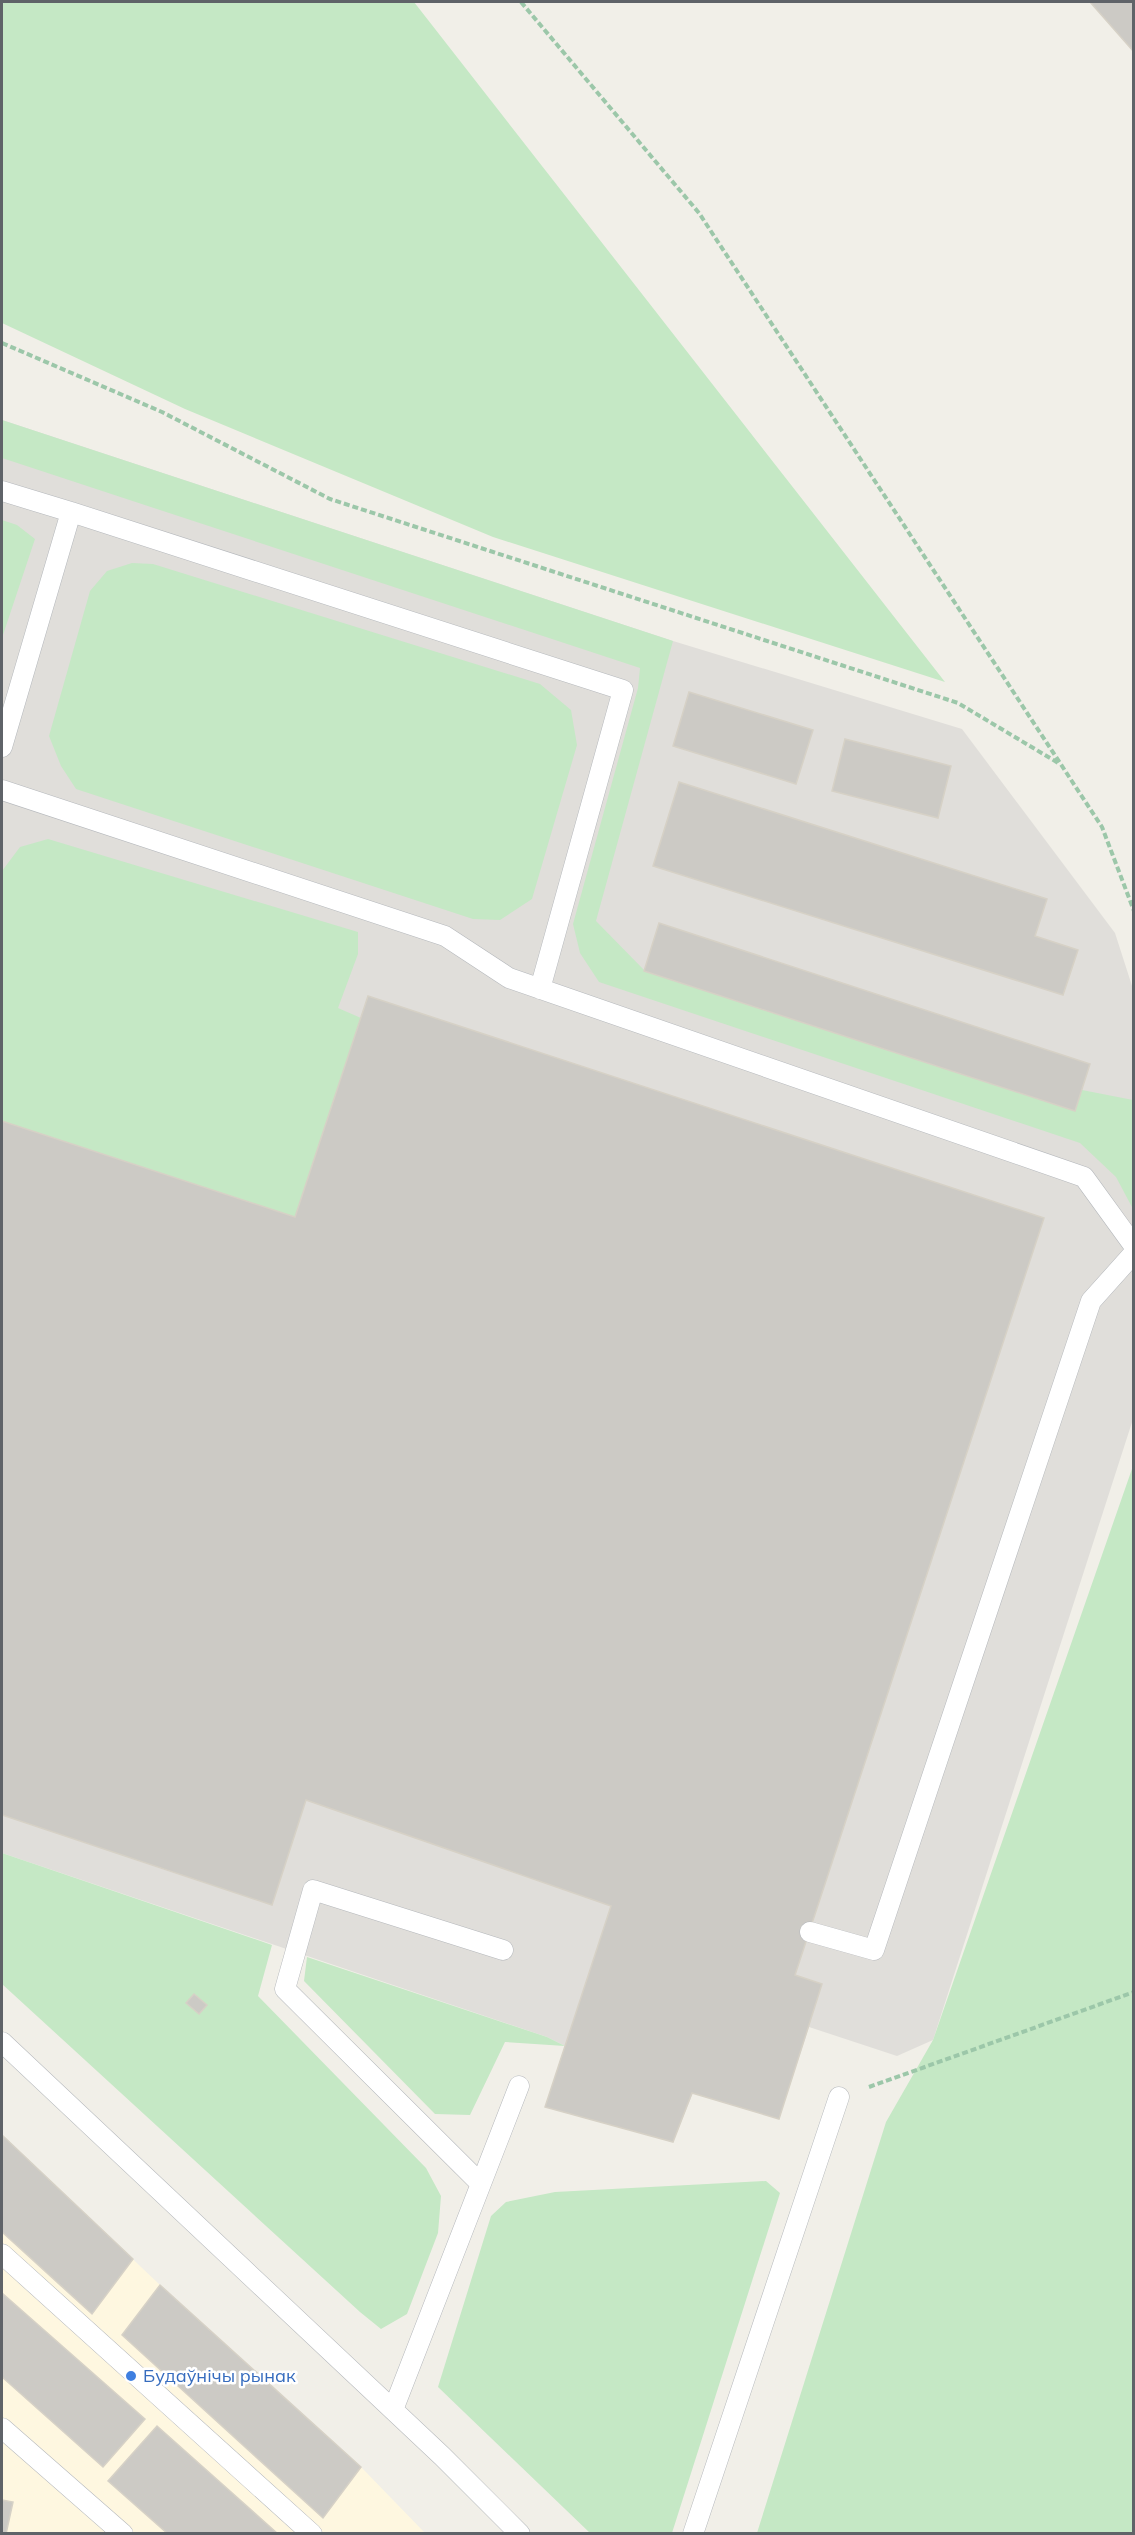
<svg xmlns="http://www.w3.org/2000/svg" width="1135" height="2535" viewBox="0 0 1135 2535" font-family="Mulish,sans-serif">
  <rect width="100%" height="100%" fill="#f1efe8"/>
  <path fill="#fef7e0" d="M 2,2135 L 160,2285 L 361,2467 L 425,2533 L 2,2533 Z"/>
  <path fill="#e0deda" d="M 2,420 L 673,641 L 962,729 L 1115,933 L 1133,989 L 1134,1416 L 933,2040 L 897,2056 L 809,2027 L 779,2119 L 693,2093 L 673,2142 L 545,2107 L 565,2046 L 547,2037 L 2,1853 Z"/>
  <path fill="#c5e8c5" d="M 2,2 L 414,2 L 945,682 L 493,537 L 185,409 L 2,323 Z
    M 2,420 L 673,641 L 596,921 L 645,971 L 1075,1111 L 1082,1090 L 1133,1100 L 1133,1209 L 1116,1177 L 1080,1143 L 599,982 L 580,953 L 573,924 L 638,688 L 640,668 L 2,458 Z
    M 2,520 L 17,525 L 35,539 L 2,638 Z
    M 132,563 L 153,564 L 540,684 L 571,710 L 577,745 L 532,899 L 500,920 L 473,919 L 76,789 L 61,766 L 49,736 L 90,591 L 107,571 Z
    M 48,839 L 358,932 L 358,954 L 338,1008 L 361,1018 L 295,1217 L 2,1121 L 2,871 L 20,847 Z
    M 1133,1466 L 1133,2533 L 757,2533 L 886,2122 L 933,2040 Z
    M 2,1853 L 272,1945 L 258,1996 L 426,2168 L 441,2196 L 438,2233 L 407,2314 L 381,2329 L 360,2312 L 2,1984 Z
    M 307,1957 L 547,2037 L 565,2046 L 505,2042 L 470,2115 L 435,2114 L 304,1981 Z
    M 766,2181 L 780,2193 L 672,2533 L 590,2533 L 438,2387 L 491,2216 L 506,2202 L 555,2192 Z"/>
  <path fill="#cccac5" stroke="#d6d1c6" stroke-width="1.5" d="M 1090,2 L 1134,2 L 1134,52 Z
    M 689,692 L 813,730 L 796,784 L 673,746 Z
    M 845,739 L 951,766 L 938,818 L 832,791 Z
    M 679,782 L 1047,899 L 1035,936 L 1078,950 L 1063,995 L 653,866 Z
    M 659,923 L 1090,1064 L 1075,1111 L 644,971 Z
    M 368,996 L 1044,1218 L 795,1975 L 822,1984 L 779,2119 L 692,2093 L 673,2142 L 545,2107 L 611,1906 L 306,1800 L 272,1905 L 2,1815 L 2,1121 L 295,1217 Z
    M 194,1994 L 207,2005 L 199,2014 L 186,2003 Z
    M 2,2135 L 133,2259 L 92,2314 L 2,2232 Z
    M 160,2285 L 361,2467 L 323,2518 L 122,2335 Z
    M 2,2293 L 145,2419 L 103,2467 L 2,2377 Z
    M 157,2426 L 278,2534 L 168,2534 L 108,2481 Z
    M 2,2500 L 13,2502 L 6,2534 L 2,2534 Z"/>
  <g fill="none" stroke-linecap="round" stroke-linejoin="round">
    <defs>
      <path id="lane" d="M 2,491 L 71,512 L 2,747
        M 71,512 L 623,690 L 540,989
        M 2,790 L 445,936 L 509,978 L 1084,1177 L 1134,1246
        M 810,1932 L 874,1950 L 1091,1301 L 1134,1253
        M 2,2042 L 442,2456 L 520,2534
        M 480,2183 L 285,1989 L 313,1890 L 503,1950
        M 2,2254 L 312,2534
        M 393,2410 L 519,2086
        M 2,2428 L 123,2534
        M 693,2534 L 839,2097"/>
    </defs>
    <use href="#lane" stroke="#b5b8bc" stroke-width="21"/>
    <path stroke="#9cc7a9" stroke-width="4" stroke-dasharray="6 3" stroke-linecap="butt" d="M 521,2 L 699,213 L 1102,827 L 1134,911
      M 2,343 L 162,412 L 330,499 L 958,703 L 1060,764
      M 869,2087 L 1134,1992"/>
    <use href="#lane" stroke="#fff" stroke-width="20"/>
  </g>
  <circle fill="#3f7fe0" stroke="#fff" stroke-width="2" cx="131" cy="2376" r="6"/>
  <g text-anchor="middle" stroke-width="5" stroke-linejoin="round" paint-order="stroke">
    <g font-size="18" fill="#366cbe" stroke="#fff" text-anchor="start">
      <text x="143" y="2382">Будаўнічы рынак</text>
    </g>
  </g>
  <rect width="1135" height="2535" fill="none" stroke="#5f6368" stroke-width="6"/>
</svg>
